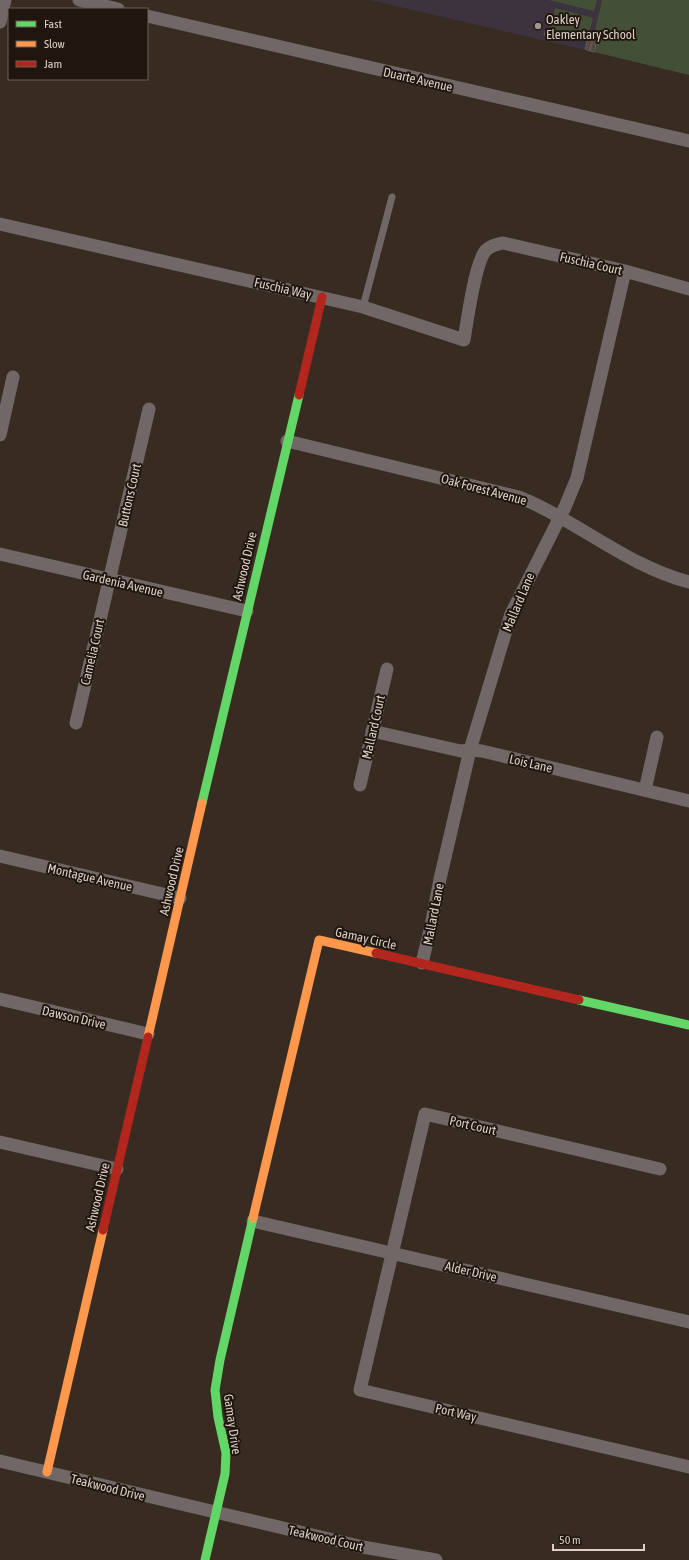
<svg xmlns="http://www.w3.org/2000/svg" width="689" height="1560" viewBox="0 0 689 1560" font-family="'Asap Condensed',sans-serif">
  <rect width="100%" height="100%" fill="#382c22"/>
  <path fill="#3c333f" d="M 370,0 L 602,0 L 590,51 Z"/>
  <path fill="#444f38" d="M 549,0 L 597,0 L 594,11 Z
    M 602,0 L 689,0 L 689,75 L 590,51 Z
    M 555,8 L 593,18 L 588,38 L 551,29 Z"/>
  <path fill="#564742" stroke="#655955" d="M 545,31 L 556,33 L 555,37 L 544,35 Z
    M 588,39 L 592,40 L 589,51 L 585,49 Z
    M 593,40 L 597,41 L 594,52 L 590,51 Z"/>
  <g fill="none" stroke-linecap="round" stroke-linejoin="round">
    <path stroke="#706766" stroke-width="7" d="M 363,307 L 392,197"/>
    <path stroke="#706766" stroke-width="13" d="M 79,0 L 118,9
      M 147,16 L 689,141
      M 0,22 L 5,0
      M 0,224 L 363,307 L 464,340 C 467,322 475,262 486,250 C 491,246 496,244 503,243 L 625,271 L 689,289
      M 0,435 L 13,377
      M 287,441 L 519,497 C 578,521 627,566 689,582
      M 0,554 L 247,611
      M 76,723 L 149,409
      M 372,731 L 461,751 L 470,750 L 482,751 L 689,801
      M 360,785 L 387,669
      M 645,790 L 657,737
      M 0,856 L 180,898
      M 422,963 L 431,926 L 440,879 L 470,750 L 511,614 L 565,507 L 577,478 L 625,271
      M 0,999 L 148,1034
      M 0,1142 L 117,1169
      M 660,1169 L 425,1114 L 360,1390 L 689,1467
      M 253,1221 L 689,1322
      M 0,1461 L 363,1547 L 436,1560"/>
    <path stroke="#63d668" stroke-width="9" d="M 202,803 L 299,395
      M 579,1000 L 689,1025
      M 205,1560 L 225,1474 L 226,1453 L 218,1417 L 215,1390 L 220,1360 L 253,1218"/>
    <path stroke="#ff974d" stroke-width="9" d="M 148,1037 L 202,803
      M 253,1218 L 319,940 L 376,953
      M 47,1472 L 103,1230"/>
    <path stroke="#b3261e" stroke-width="9" d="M 299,395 L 322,297
      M 376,953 L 579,1000
      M 103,1230 L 148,1037"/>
  </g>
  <circle fill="#a3968c" stroke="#20160f" stroke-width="1.5" cx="538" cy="26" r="4"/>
  <g text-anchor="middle" stroke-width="4" stroke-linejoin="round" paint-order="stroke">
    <g font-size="13" fill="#ddcfc5" stroke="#20160f" text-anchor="start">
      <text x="546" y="24">Oakley<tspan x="546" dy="15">Elementary School</tspan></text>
    </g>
    <g font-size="13" fill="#ddcfc5" stroke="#20160f">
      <text transform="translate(418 79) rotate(13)" y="5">Duarte Avenue</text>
      <text transform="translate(591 263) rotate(13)" y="5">Fuschia Court</text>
      <text transform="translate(283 288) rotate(13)" y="5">Fuschia Way</text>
      <text transform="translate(484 489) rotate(15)" y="5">Oak Forest Avenue</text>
      <text transform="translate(129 495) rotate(-77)" y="5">Buttons Court</text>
      <text transform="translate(244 566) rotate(-77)" y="5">Ashwood Drive</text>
      <text transform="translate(123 583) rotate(13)" y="5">Gardenia Avenue</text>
      <text transform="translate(518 602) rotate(-67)" y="5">Mallard Lane</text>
      <text transform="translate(92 652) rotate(-77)" y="5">Camelia Court</text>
      <text transform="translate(373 727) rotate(-77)" y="5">Mallard Court</text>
      <text transform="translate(531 763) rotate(13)" y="5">Lois Lane</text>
      <text transform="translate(90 877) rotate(13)" y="5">Montague Avenue</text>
      <text transform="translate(171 881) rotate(-77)" y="5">Ashwood Drive</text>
      <text transform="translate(433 914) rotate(-79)" y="5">Mallard Lane</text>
      <text transform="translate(366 938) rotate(13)" y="5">Gamay Circle</text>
      <text transform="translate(74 1017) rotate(13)" y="5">Dawson Drive</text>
      <text transform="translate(473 1125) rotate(13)" y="5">Port Court</text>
      <text transform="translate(97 1197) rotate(-77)" y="5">Ashwood Drive</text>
      <text transform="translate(471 1271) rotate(13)" y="5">Alder Drive</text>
      <text transform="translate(456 1412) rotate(13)" y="5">Port Way</text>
      <text transform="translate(233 1424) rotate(82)" y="5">Gamay Drive</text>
      <text transform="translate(108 1487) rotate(14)" y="5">Teakwood Drive</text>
      <text transform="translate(326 1538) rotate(13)" y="5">Teakwood Court</text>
    </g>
  </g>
  <rect x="8" y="8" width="140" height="72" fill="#20160f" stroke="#6c6058"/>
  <rect x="16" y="21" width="20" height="6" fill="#63d668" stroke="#6c6058"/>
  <text x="44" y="28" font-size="12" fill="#ddcfc5">Fast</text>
  <rect x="16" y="41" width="20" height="6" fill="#ff974d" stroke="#6c6058"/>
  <text x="44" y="48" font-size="12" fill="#ddcfc5">Slow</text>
  <rect x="16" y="61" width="20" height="6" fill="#b3261e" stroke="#6c6058"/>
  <text x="44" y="68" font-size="12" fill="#ddcfc5">Jam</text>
  <path d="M553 1544v6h91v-6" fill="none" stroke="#ddcfc5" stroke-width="2"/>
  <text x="559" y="1544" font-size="12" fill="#ddcfc5" stroke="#20160f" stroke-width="3" paint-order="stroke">50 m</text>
</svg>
